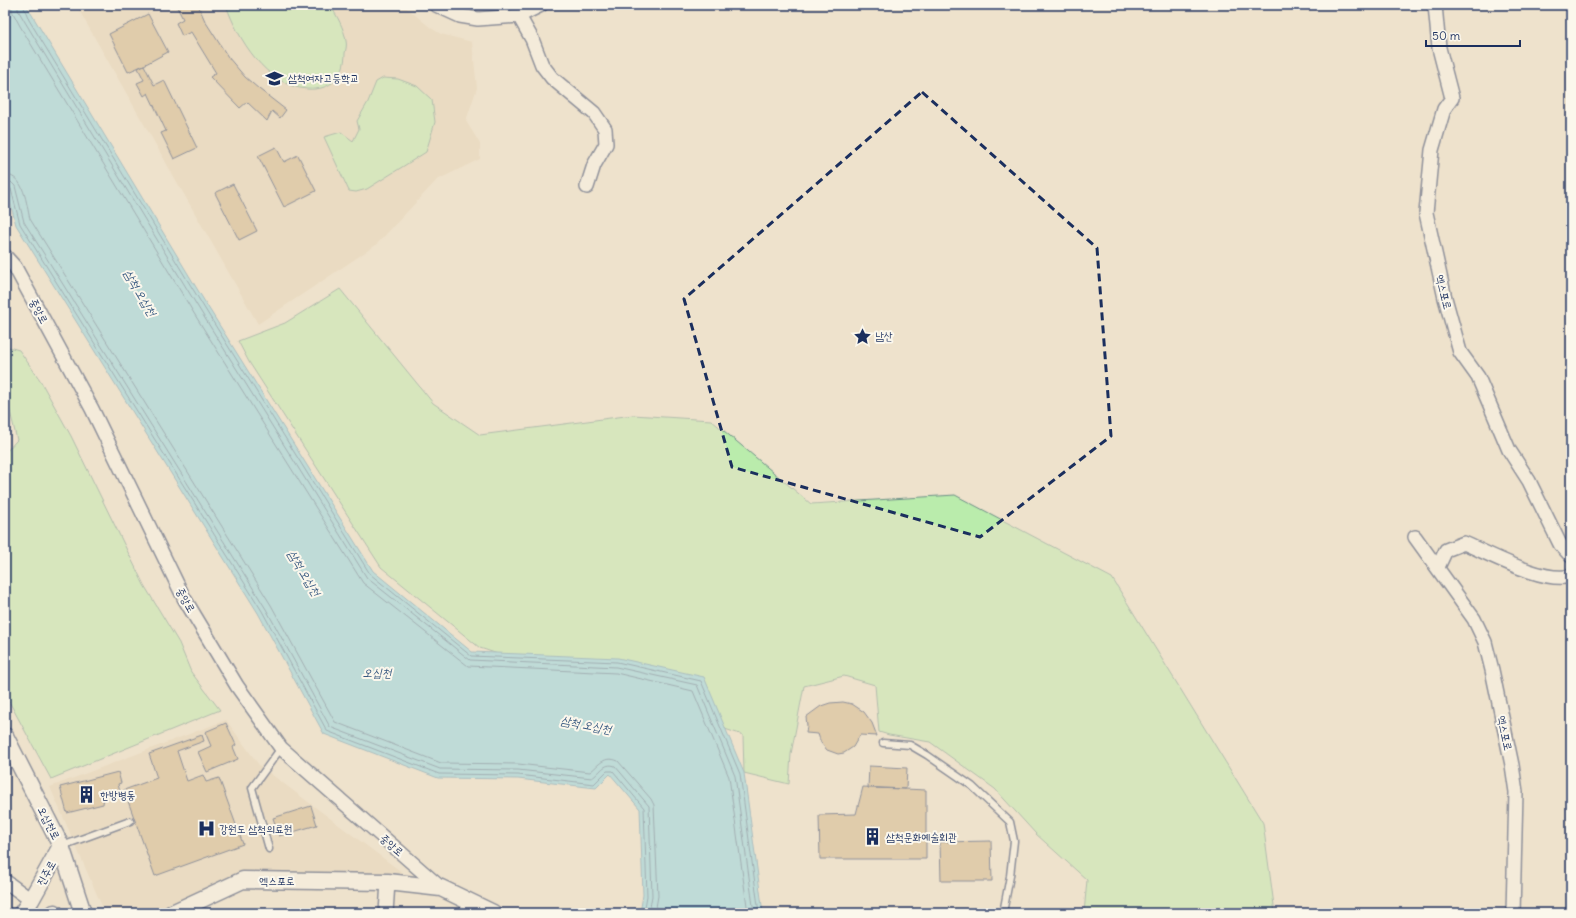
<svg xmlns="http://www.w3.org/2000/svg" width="1576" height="918" viewBox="0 0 1576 918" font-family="Delius,'Poor Story',sans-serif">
  <rect width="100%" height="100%" fill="#eee2cc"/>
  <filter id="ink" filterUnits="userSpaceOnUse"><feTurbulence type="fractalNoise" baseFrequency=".025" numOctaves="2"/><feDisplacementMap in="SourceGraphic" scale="8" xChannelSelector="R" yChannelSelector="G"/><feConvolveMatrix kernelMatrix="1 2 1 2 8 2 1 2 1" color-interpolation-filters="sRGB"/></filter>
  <g filter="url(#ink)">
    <path fill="#e4d3b6" d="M 76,5 L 403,5 L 431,28 L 441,34 L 472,42 L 477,88 L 466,121 L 480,144 L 480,159 L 437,180 L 376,245 L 258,324 Z
      M 226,720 L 259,765 L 403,873 L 245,872 L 149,913 L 105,913 L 50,787 Z"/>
    <path fill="#baecac" stroke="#6a8e85" d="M 226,5 L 330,5 C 337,16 344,28 346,41 C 347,45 346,49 345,53 C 345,76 331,91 307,89 C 266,86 238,39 226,5 Z
      M 383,78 L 398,79 L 417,86 L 432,100 L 435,122 L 426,152 L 367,189 L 356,192 L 349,191 L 324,137 L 341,132 L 353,141 L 359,129 L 357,121 L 368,102 L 376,82 Z
      M 340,289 L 433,403 L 480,435 L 633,415 L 711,420 L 811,504 L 955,495 L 1112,578 L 1263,823 L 1275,913 L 1084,913 L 1087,880 L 1036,834 L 995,789 L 930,742 L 889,735 L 879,732 L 875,685 L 844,676 L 804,686 L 791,754 L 789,784 L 744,773 L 743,735 L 480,648 L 381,567 L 249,362 L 238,341 L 285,323 Z
      M 5,346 L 19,350 L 40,380 L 71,436 L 144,585 L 179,643 L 191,672 L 220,710 L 51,779 L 5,694 L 5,453 L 17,440 L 5,391 Z"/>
    <path fill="#86d3e4" stroke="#5b91ae" d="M 5,5 L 26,5 L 208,307 L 373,571 L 472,652 L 618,658 L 704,677 L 744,773 L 763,913 L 640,913 L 643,895 L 640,809 L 610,774 L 596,788 L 518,779 L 438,778 L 324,734 L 258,613 L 16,225 L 5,183 Z"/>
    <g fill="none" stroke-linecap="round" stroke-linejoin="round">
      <path stroke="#467194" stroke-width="1" d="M 12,5 L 12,11 L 20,26 L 195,315 L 363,583 L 468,666 L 616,673 L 693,691 L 729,777 L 748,913
        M 18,5 L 18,10 L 25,22 L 201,312 L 367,578 L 470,660 L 616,667 L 697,685 L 735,776 L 754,913
        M 23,5 L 29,20 L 205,309 L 370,574 L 471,656 L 617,662 L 701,681 L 740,774 L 759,913
        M 5,175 C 25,175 26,204 30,219 L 271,605 L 335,722 L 441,763 L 518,764 L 590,772 C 599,765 604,755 618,761 L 651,799 L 654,805 L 658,896 L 655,913
        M 5,181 L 11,182 L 15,186 L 24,222 L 266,609 L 330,727 L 440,769 L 518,770 L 592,778 C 600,773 604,762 615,766 L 649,806 L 652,896 L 649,913
        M 5,186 L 8,186 L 11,189 L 20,224 L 262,611 L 327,731 L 439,774 L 518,775 L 594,784 L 607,771 L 613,771 L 644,808 L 647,896 L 644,913"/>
    </g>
    <path fill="#ceb183" stroke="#1b2f5e" d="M 176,5 L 198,5 L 205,21 L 228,57 L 245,77 L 259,89 L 286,110 L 280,118 L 272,111 L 267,121 L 247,102 L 240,108 L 210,77 L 216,73 L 191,32 L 182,36 L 176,23 L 183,19 Z
      M 148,14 L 168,52 L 144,65 L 128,72 L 109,34 Z
      M 144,65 L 154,85 L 164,80 L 197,148 L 174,159 L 161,133 L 166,131 L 148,93 L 144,96 L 137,83 L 144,80 L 138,68 Z
      M 276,147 L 284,162 L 298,155 L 316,191 L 284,207 L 258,156 Z
      M 233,184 L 257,231 L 239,240 L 215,193 Z
      M 843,702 L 852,704 L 864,712 L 872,723 L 877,736 L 860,735 L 853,747 L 844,753 L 838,754 L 827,750 L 821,743 L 818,734 L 806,733 L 807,726 L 806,717 L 821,706 L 830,703 Z
      M 226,723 L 236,745 L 233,747 L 238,759 L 207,772 L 198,752 L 211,746 L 205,732 Z
      M 202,735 L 204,741 L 177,751 L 187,781 L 203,775 L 206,782 L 219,778 L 243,844 L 155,876 L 124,790 L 157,778 L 149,754 Z
      M 869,766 L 907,768 L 906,789 L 868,788 Z
      M 118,772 L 121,783 L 118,784 L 120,792 L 104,797 L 103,804 L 67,813 L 60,787 Z
      M 863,787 L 926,790 L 926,859 L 820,859 L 819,815 L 856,814 Z
      M 311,806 L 317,825 L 279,836 L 273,818 Z
      M 991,841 L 992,881 L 941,881 L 940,842 Z"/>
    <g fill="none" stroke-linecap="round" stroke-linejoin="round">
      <defs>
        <path id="service" d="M 883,743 L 910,745 L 927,755 L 972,786 L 1010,822 L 1014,841 L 1010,876 L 1003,913
          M 62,846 L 130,821
          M 269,849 L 252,788 L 281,748"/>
        <path id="minor" d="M 436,5 L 460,16 L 478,19 L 519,16 L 541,5
          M 1435,5 L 1439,48 L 1452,98 L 1444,109 L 1432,150 L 1426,213 L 1445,298 L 1460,352 L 1478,377 L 1509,450 L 1529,481 L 1560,544 L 1571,556
          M 519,16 L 532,39 L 542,65 L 552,78 L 594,113 L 605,129 L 606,144 L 594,165 L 587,187
          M 5,256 L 15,267 L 92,409 L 184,598 L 237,686 L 281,748 L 441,888
          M 1415,537 L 1474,619 L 1485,642 L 1492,670 L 1512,765 L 1516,792 L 1513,913
          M 1438,567 L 1446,550 L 1464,543 C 1490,554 1544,584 1571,576
          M 5,881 L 31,900
          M 386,913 L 388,882"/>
        <path id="tertiary" d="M 5,736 L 61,846 L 83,913
          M 22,913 L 31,900 L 61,846
          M 54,913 L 55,913
          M 172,913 L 243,880 L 388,882 L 441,888 L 493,913"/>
      </defs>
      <use href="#service" stroke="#1b2f5e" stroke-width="9"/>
      <use href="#minor" stroke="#1b2f5e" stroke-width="16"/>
      <use href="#tertiary" stroke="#1b2f5e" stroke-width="19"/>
      <use href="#service" stroke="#fbf7ec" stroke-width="6"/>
      <use href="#minor" stroke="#fbf7ec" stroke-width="13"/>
      <use href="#tertiary" stroke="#fbf7ec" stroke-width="16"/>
    </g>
  </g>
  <path d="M0 0H1576V918H0ZM 922,92 L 1097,248 L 1111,436 L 980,537 L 732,467 L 684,299 Z" fill="#eee2cc" fill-opacity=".55" fill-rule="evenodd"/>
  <path fill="none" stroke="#1b2f5e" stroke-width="3" stroke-dasharray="8 5" stroke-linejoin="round" d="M 922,92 L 1097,248 L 1111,436 L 980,537 L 732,467 L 684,299 Z"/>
  <defs>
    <symbol id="school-bare" viewBox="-9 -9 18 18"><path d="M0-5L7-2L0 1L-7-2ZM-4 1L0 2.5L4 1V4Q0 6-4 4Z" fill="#1b2f5e" stroke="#fbf7ec" stroke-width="2.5" paint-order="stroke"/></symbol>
    <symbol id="sight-bare" viewBox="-9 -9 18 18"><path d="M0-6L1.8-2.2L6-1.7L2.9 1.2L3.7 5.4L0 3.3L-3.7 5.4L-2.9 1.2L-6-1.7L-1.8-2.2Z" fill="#1b2f5e" stroke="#fbf7ec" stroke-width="2.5" paint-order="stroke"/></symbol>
    <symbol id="building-bare" viewBox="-9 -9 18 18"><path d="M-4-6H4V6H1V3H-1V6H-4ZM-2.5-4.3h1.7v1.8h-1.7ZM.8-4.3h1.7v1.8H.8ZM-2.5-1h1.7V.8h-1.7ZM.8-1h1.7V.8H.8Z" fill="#1b2f5e" stroke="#fbf7ec" stroke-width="2.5" paint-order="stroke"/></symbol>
    <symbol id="hospital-bare" viewBox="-9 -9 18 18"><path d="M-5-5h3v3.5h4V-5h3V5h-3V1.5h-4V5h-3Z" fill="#1b2f5e" stroke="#fbf7ec" stroke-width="2.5" paint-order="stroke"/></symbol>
  </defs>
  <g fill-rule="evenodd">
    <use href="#school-bare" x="262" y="66" width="25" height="25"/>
    <use href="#sight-bare" x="850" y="324" width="25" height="25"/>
    <use href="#building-bare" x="74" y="782" width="25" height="25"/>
    <use href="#hospital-bare" x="194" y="816" width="25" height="25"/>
    <use href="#building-bare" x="860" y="824" width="25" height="25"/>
  </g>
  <g text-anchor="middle" stroke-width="4" stroke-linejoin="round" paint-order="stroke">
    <g font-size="11" fill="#1b2f5e" stroke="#fbf7ec" text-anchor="start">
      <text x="288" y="82">삼척여자고등학교</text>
      <text x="875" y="340">남산</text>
      <text x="100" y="799">한방병동</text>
      <text x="219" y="833">강원도 삼척의료원</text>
      <text x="886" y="841">삼척문화예술회관</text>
    </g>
    <g font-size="11" fill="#1b2f5e" stroke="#fbf7ec">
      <text transform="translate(1444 292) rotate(76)" y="4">엑스포로</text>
      <text transform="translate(39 311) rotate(62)" y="4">중앙로</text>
      <text transform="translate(186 600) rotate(61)" y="4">중앙로</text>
      <text transform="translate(1505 733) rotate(78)" y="4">엑스포로</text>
      <text transform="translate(49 823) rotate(63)" y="4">오십천로</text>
      <text transform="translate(392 845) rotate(41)" y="4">중앙로</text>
      <text transform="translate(46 873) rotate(-61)" y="4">진주로</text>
      <text x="277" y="885">엑스포로</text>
    </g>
    <g font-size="12" font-style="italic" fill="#365880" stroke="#fbf7ec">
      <text transform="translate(140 293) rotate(60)" y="4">삼척 오십천</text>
      <text transform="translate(304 573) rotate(59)" y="4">삼척 오십천</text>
      <text x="377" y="677">오십천</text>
      <text transform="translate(586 725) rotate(11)" y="4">삼척 오십천</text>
    </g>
  </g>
  <rect width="1576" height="918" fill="none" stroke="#fbf7ec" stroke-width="20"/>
  <rect x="10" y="10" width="1556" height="898" fill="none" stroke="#1b2f5e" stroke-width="1.5" filter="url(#ink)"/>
  <path d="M1426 40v6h94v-6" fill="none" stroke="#1b2f5e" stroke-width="2"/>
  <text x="1432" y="40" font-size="12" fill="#1b2f5e" stroke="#fbf7ec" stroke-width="3" paint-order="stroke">50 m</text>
</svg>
